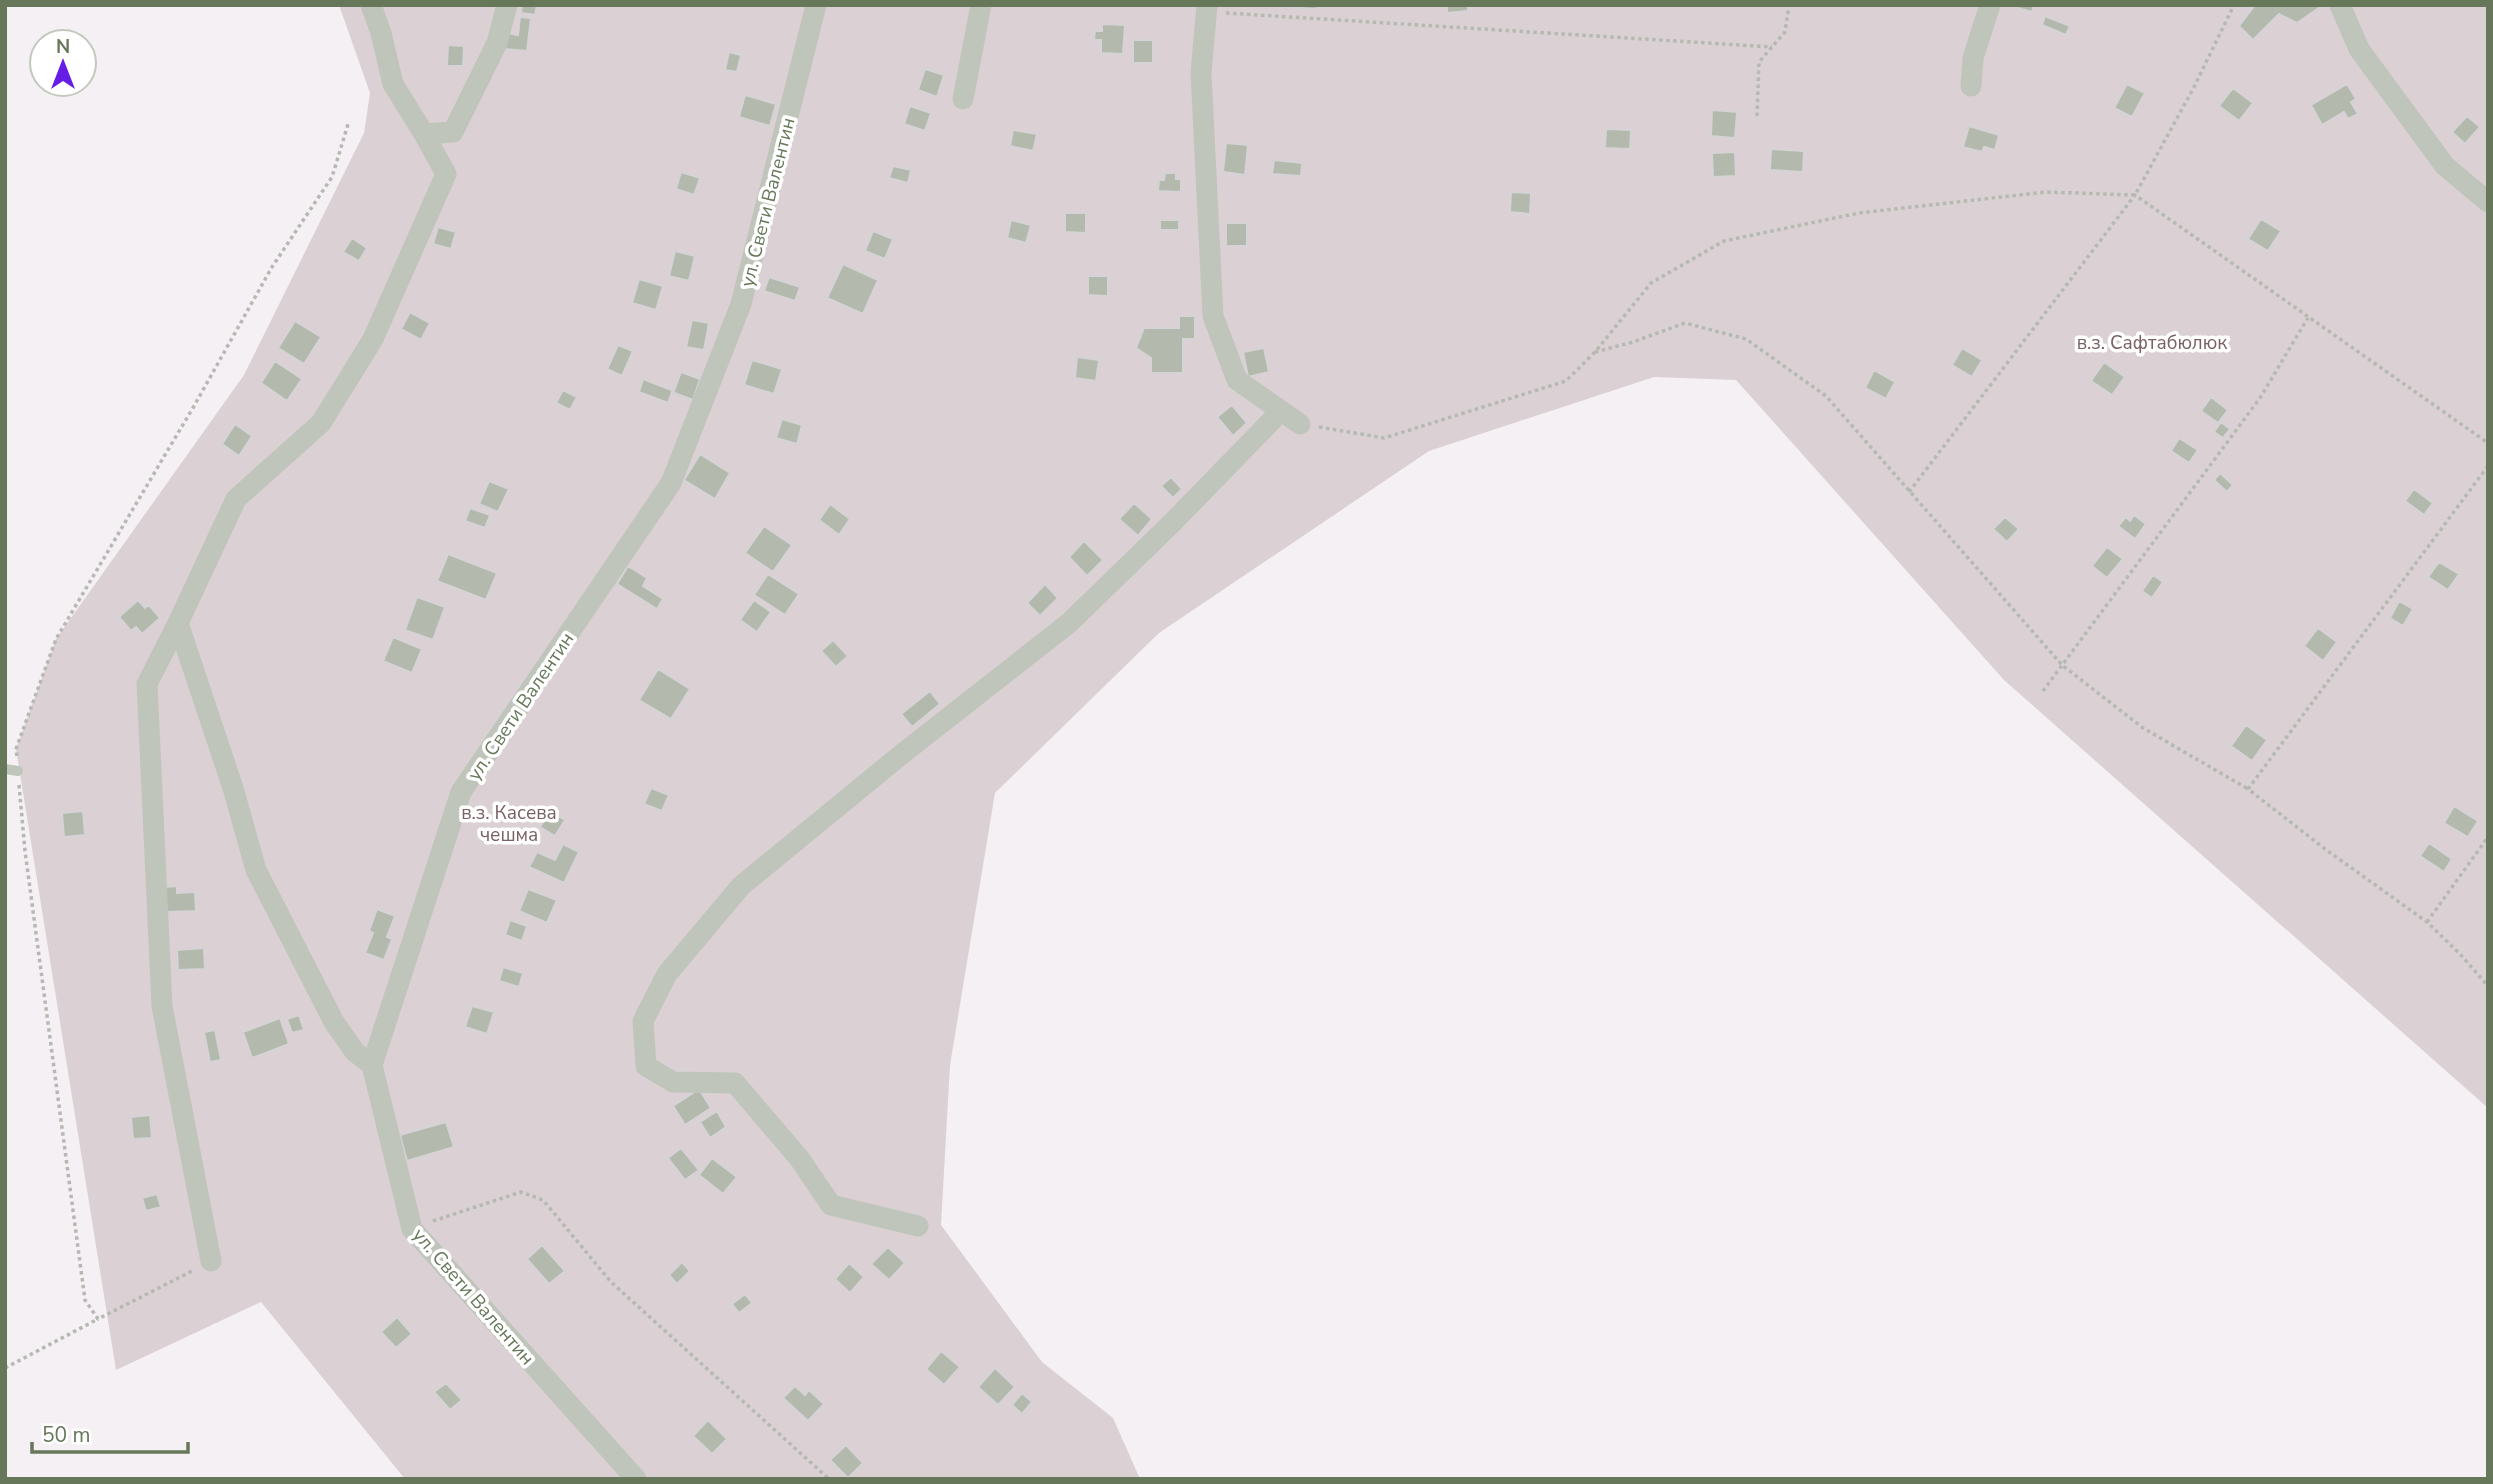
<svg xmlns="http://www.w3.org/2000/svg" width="2493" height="1484" viewBox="0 0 2493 1484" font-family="'Nunito Sans',sans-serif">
  <rect width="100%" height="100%" fill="#f4f0f4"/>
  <path fill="#dbd1d4" d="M 339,5 L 2488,5 L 2488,1108 L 2004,680 L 1736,380 L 1654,377 L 1429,451 L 1159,633 L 995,793 L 950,1065 L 941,1225 L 1042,1362 L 1113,1418 L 1140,1479 L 405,1479 L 261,1302 L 116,1370 L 16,749 L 56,639 L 244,375 L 364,133 L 370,93 Z"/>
  <path fill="#b3b9ac" stroke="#d5d3d5" stroke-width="2" d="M 522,5 L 537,5 L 535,15 L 521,13 Z
    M 1288,5 L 1317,5 L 1316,9 L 1288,7 Z
    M 1447,5 L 1468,5 L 1468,11 L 1447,13 Z
    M 2007,5 L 2034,5 L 2032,12 Z
    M 2255,5 L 2323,5 L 2297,23 L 2279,14 L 2253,40 L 2239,26 Z
    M 2045,16 L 2070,26 L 2066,35 L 2042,25 Z
    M 520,17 L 531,18 L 527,51 L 505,49 L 507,33 L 518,35 Z
    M 1102,24 L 1125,25 L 1123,54 L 1101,53 L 1101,40 L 1094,40 L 1095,31 L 1102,31 Z
    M 1133,40 L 1153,40 L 1153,63 L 1133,63 Z
    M 448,45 L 464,46 L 463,66 L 447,66 Z
    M 729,52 L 741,55 L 737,72 L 725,70 Z
    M 925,69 L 944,75 L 937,97 L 918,90 Z
    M 2127,84 L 2145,93 L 2132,117 L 2114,108 Z
    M 2347,84 L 2356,99 L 2351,102 L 2358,114 L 2348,119 L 2344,112 L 2322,125 L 2311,105 Z
    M 2233,88 L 2253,103 L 2239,121 L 2219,106 Z
    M 745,95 L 776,104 L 770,126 L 739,117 Z
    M 910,106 L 931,113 L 925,131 L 904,124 Z
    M 1712,110 L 1737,112 L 1735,138 L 1711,136 Z
    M 2467,116 L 2480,127 L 2465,144 L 2452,132 Z
    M 1969,126 L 1999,135 L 1995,150 L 1984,147 L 1982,152 L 1963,147 Z
    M 1606,129 L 1631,130 L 1630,149 L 1605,148 Z
    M 1013,130 L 1037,134 L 1033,151 L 1010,146 Z
    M 1226,143 L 1248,145 L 1245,175 L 1223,172 Z
    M 1771,149 L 1804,151 L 1803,172 L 1770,170 Z
    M 1735,152 L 1736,176 L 1713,177 L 1712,153 Z
    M 1274,160 L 1302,163 L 1301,176 L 1272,174 Z
    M 893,166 L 911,170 L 908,183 L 889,178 Z
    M 681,172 L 700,178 L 694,195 L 676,189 Z
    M 1165,173 L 1176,173 L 1176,179 L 1181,179 L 1181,192 L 1158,191 L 1159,180 L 1164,180 Z
    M 1511,192 L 1531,193 L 1530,214 L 1510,212 Z
    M 1065,213 L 1086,213 L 1086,233 L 1065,232 Z
    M 2261,219 L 2281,231 L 2268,251 L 2248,239 Z
    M 1011,220 L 1031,225 L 1026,243 L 1007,238 Z
    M 1160,220 L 1179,220 L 1179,230 L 1160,230 Z
    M 1226,223 L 1247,223 L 1247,246 L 1226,246 Z
    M 438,227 L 456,232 L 451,249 L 433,244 Z
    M 873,231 L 893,239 L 885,259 L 865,251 Z
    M 352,238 L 367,248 L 359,261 L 343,252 Z
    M 675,251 L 695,256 L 689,281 L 669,276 Z
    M 843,264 L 878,280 L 863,314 L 827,298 Z
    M 1088,276 L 1108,276 L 1108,296 L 1088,295 Z
    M 769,277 L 800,287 L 795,301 L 764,291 Z
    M 639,279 L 663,286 L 656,310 L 632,303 Z
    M 410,312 L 430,323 L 421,340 L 401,329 Z
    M 1179,316 L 1195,316 L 1195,339 L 1183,339 L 1183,373 L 1151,373 L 1151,358 L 1136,348 L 1144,328 L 1179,328 Z
    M 692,320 L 709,323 L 704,350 L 686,347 Z
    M 295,321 L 321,337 L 304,364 L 278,348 Z
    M 618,345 L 633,351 L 622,376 L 607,369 Z
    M 1264,348 L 1269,372 L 1248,377 L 1243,352 Z
    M 1962,348 L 1982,360 L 1972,377 L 1952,365 Z
    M 1077,357 L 1099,360 L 1096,381 L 1075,378 Z
    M 752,360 L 782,369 L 774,394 L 744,385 Z
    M 275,361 L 302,379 L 287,401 L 261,383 Z
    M 2104,362 L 2125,377 L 2112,395 L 2091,381 Z
    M 1874,370 L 1895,382 L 1886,399 L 1865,388 Z
    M 681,372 L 700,379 L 693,400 L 672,392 L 668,403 L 639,392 L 643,379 L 674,391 Z
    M 563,390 L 577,397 L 570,410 L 556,403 Z
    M 2211,397 L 2228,410 L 2218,423 L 2201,411 Z
    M 1232,405 L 1247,423 L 1233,436 L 1217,417 Z
    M 782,419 L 802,425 L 797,444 L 776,438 Z
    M 2221,422 L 2230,429 L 2223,438 L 2214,432 Z
    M 235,424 L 252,436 L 239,456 L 222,444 Z
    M 2179,438 L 2198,450 L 2189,463 L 2171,451 Z
    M 700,454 L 730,473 L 715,499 L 684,480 Z
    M 2220,473 L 2233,485 L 2227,492 L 2214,480 Z
    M 1171,477 L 1182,489 L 1173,498 L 1161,486 Z
    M 489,481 L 509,489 L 498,512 L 479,504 Z
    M 2414,489 L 2433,503 L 2424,515 L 2405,501 Z
    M 1134,503 L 1152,519 L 1138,536 L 1119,519 Z
    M 830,504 L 850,519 L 839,535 L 819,520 Z
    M 470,508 L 490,515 L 485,528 L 465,521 Z
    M 2134,515 L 2146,524 L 2135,539 L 2118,526 L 2126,517 L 2130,521 Z
    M 2005,517 L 2019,529 L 2007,542 L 1993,529 Z
    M 764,526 L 792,545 L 773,572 L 745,553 Z
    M 1084,541 L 1103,560 L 1087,576 L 1069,557 Z
    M 2107,547 L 2123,559 L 2107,578 L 2092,566 Z
    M 448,554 L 497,573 L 486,600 L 437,581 Z
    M 2439,562 L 2459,574 L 2448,590 L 2428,577 Z
    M 628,566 L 647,578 L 643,586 L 663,599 L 657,609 L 617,584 Z
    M 768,574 L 799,594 L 785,615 L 754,595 Z
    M 2153,575 L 2163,582 L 2152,598 L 2142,591 Z
    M 1045,584 L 1058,598 L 1040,616 L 1027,603 Z
    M 417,597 L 445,607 L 433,640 L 405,630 Z
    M 138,600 L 145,608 L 149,605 L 160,618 L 142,634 L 136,627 L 131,631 L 119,617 Z
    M 754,600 L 771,612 L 757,632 L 740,620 Z
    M 2399,601 L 2413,609 L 2403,626 L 2390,618 Z
    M 2318,628 L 2337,642 L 2323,661 L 2304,646 Z
    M 393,637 L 422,649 L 412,673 L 383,661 Z
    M 833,640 L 848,656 L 836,667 L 821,651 Z
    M 658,669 L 690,689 L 671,719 L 639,700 Z
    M 930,691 L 940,704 L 912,727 L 901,714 Z
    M 2246,725 L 2267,740 L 2252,761 L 2231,746 Z
    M 651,788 L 669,795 L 662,811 L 644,804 Z
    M 2454,806 L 2478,821 L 2468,837 L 2444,823 Z
    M 83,811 L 85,835 L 64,837 L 62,813 Z
    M 550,811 L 565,820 L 555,836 L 540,827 Z
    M 2429,843 L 2452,859 L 2444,872 L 2420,856 Z
    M 563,844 L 579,852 L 564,883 L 529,867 L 537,852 L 555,860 Z
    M 177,886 L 177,893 L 195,892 L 196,911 L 166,912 L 165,887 Z
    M 528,889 L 557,900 L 547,923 L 519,911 Z
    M 377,909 L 395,916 L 387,937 L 392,939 L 384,960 L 365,953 L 373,933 L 369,931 Z
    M 510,920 L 527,926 L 522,941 L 505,935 Z
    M 204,948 L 205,969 L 178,970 L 177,950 Z
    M 503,967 L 523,973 L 519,987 L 499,981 Z
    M 472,1006 L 494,1012 L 487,1034 L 465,1027 Z
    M 299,1015 L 304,1030 L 292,1033 L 287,1019 Z
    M 280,1018 L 289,1044 L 252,1058 L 243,1032 Z
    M 215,1030 L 221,1060 L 210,1062 L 204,1032 Z
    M 699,1089 L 711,1108 L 685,1125 L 673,1106 Z
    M 717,1111 L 726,1127 L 710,1138 L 700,1122 Z
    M 150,1115 L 152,1138 L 133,1139 L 131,1117 Z
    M 446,1122 L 454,1147 L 407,1161 L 400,1135 Z
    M 681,1148 L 699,1170 L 685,1180 L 668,1158 Z
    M 712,1158 L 737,1177 L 723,1194 L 699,1175 Z
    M 157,1194 L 161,1207 L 146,1211 L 142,1198 Z
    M 542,1245 L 565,1271 L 549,1284 L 527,1259 Z
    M 888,1247 L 905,1263 L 889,1280 L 871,1264 Z
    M 682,1262 L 690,1271 L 677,1284 L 669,1275 Z
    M 849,1263 L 864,1277 L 850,1293 L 835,1279 Z
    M 745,1294 L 752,1303 L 739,1313 L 732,1304 Z
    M 397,1317 L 412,1334 L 396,1348 L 381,1332 Z
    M 941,1351 L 960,1367 L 944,1385 L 926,1369 Z
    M 995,1368 L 1015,1387 L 998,1405 L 978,1387 Z
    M 446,1383 L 462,1400 L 450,1410 L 434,1392 Z
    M 795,1386 L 805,1395 L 809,1390 L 824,1404 L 808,1421 L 783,1398 Z
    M 1022,1393 L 1032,1402 L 1022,1414 L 1012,1405 Z
    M 708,1420 L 727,1439 L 712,1454 L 693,1436 Z
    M 846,1445 L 863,1463 L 848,1478 L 830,1460 Z"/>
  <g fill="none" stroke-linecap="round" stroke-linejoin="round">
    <path stroke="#b5b9b2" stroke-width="3.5" stroke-dasharray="3.5 3.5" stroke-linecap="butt" d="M 1226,13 L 1772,47
      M 1757,116 L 1759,62 L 1785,32 L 1789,5
      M 1595,352 L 1633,342 L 1685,323 L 1746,339 L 1826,396 L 2062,665 L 2143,728 L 2248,789
      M 1319,427 L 1384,438 L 1566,381 L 1595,352 L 1651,283 L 1724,241 L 1859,213 L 2046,192 L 2135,195 L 2193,89 L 2234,5
      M 2488,466 L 2248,789 L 2325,849 L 2427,922 L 2460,954 L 2488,986
      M 1909,492 L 2135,195 L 2488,443
      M 2043,691 L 2260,398 L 2309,316
      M 17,756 L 16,749 L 56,639 L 194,406 L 272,267 L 332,177 L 349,121
      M 19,785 L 25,851 L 85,1300 L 98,1319 L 194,1270
      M 2427,922 L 2488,837
      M 433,1221 L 521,1192 L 543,1200 L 611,1282 L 829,1479
      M 5,1368 L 98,1319"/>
    <path stroke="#c0c5bc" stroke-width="10" d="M 5,769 L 18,771"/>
    <path stroke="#c0c5bc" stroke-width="21" d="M 371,5 L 381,33 L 393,84 L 424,134 L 453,132 L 497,43 L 507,5
      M 1207,5 L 1201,73 L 1213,316 L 1237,380 L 1300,424
      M 2340,5 L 2359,49 L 2445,166 L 2488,202
      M 1971,86 L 1973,58 L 1990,5
      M 963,99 L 981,5
      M 178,623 L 233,788 L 256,870 L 334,1022 L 355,1052 L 372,1065
      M 918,1226 L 831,1205 L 799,1158 L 735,1083 L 673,1082 L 646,1066 L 643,1021 L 667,974 L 741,886 L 902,754 L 1069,623 L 1173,522 L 1281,411
      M 211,1261 L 162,1006 L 147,684 L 178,623 L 236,499 L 321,423 L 373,339 L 446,174 L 424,134
      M 636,1479 L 412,1229 L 372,1065 L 461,792 L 671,483 L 741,304 L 816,5"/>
  </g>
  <g text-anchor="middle" stroke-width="7" stroke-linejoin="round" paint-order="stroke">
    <g font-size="19" fill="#66775a" stroke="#fff">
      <text transform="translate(767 202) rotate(-76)" y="7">ул. Свети Валентин</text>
      <text transform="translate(520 706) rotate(-56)" y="7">ул. Свети Валентин</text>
      <text transform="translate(474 1296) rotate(49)" y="7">ул. Свети Валентин</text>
    </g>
    <g font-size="19" fill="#796163" stroke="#fff">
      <text x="2152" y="349">в.з. Сафтабюлюк</text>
      <text x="509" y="819">в.з. Касева<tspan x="509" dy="22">чешма</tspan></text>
    </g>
  </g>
  <rect width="2493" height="1484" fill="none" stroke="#66775a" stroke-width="14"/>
  <g transform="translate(63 63)"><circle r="33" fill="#ffffff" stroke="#c2c9bd" stroke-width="2"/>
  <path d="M0-5L12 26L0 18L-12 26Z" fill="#661ee6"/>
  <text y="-10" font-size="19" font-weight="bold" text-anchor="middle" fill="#66775a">N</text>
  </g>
  <path d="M32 1442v10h156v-10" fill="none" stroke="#66775a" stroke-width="3.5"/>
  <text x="42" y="1442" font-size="21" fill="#66775a" stroke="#ffffff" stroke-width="5" paint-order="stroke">50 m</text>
</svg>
